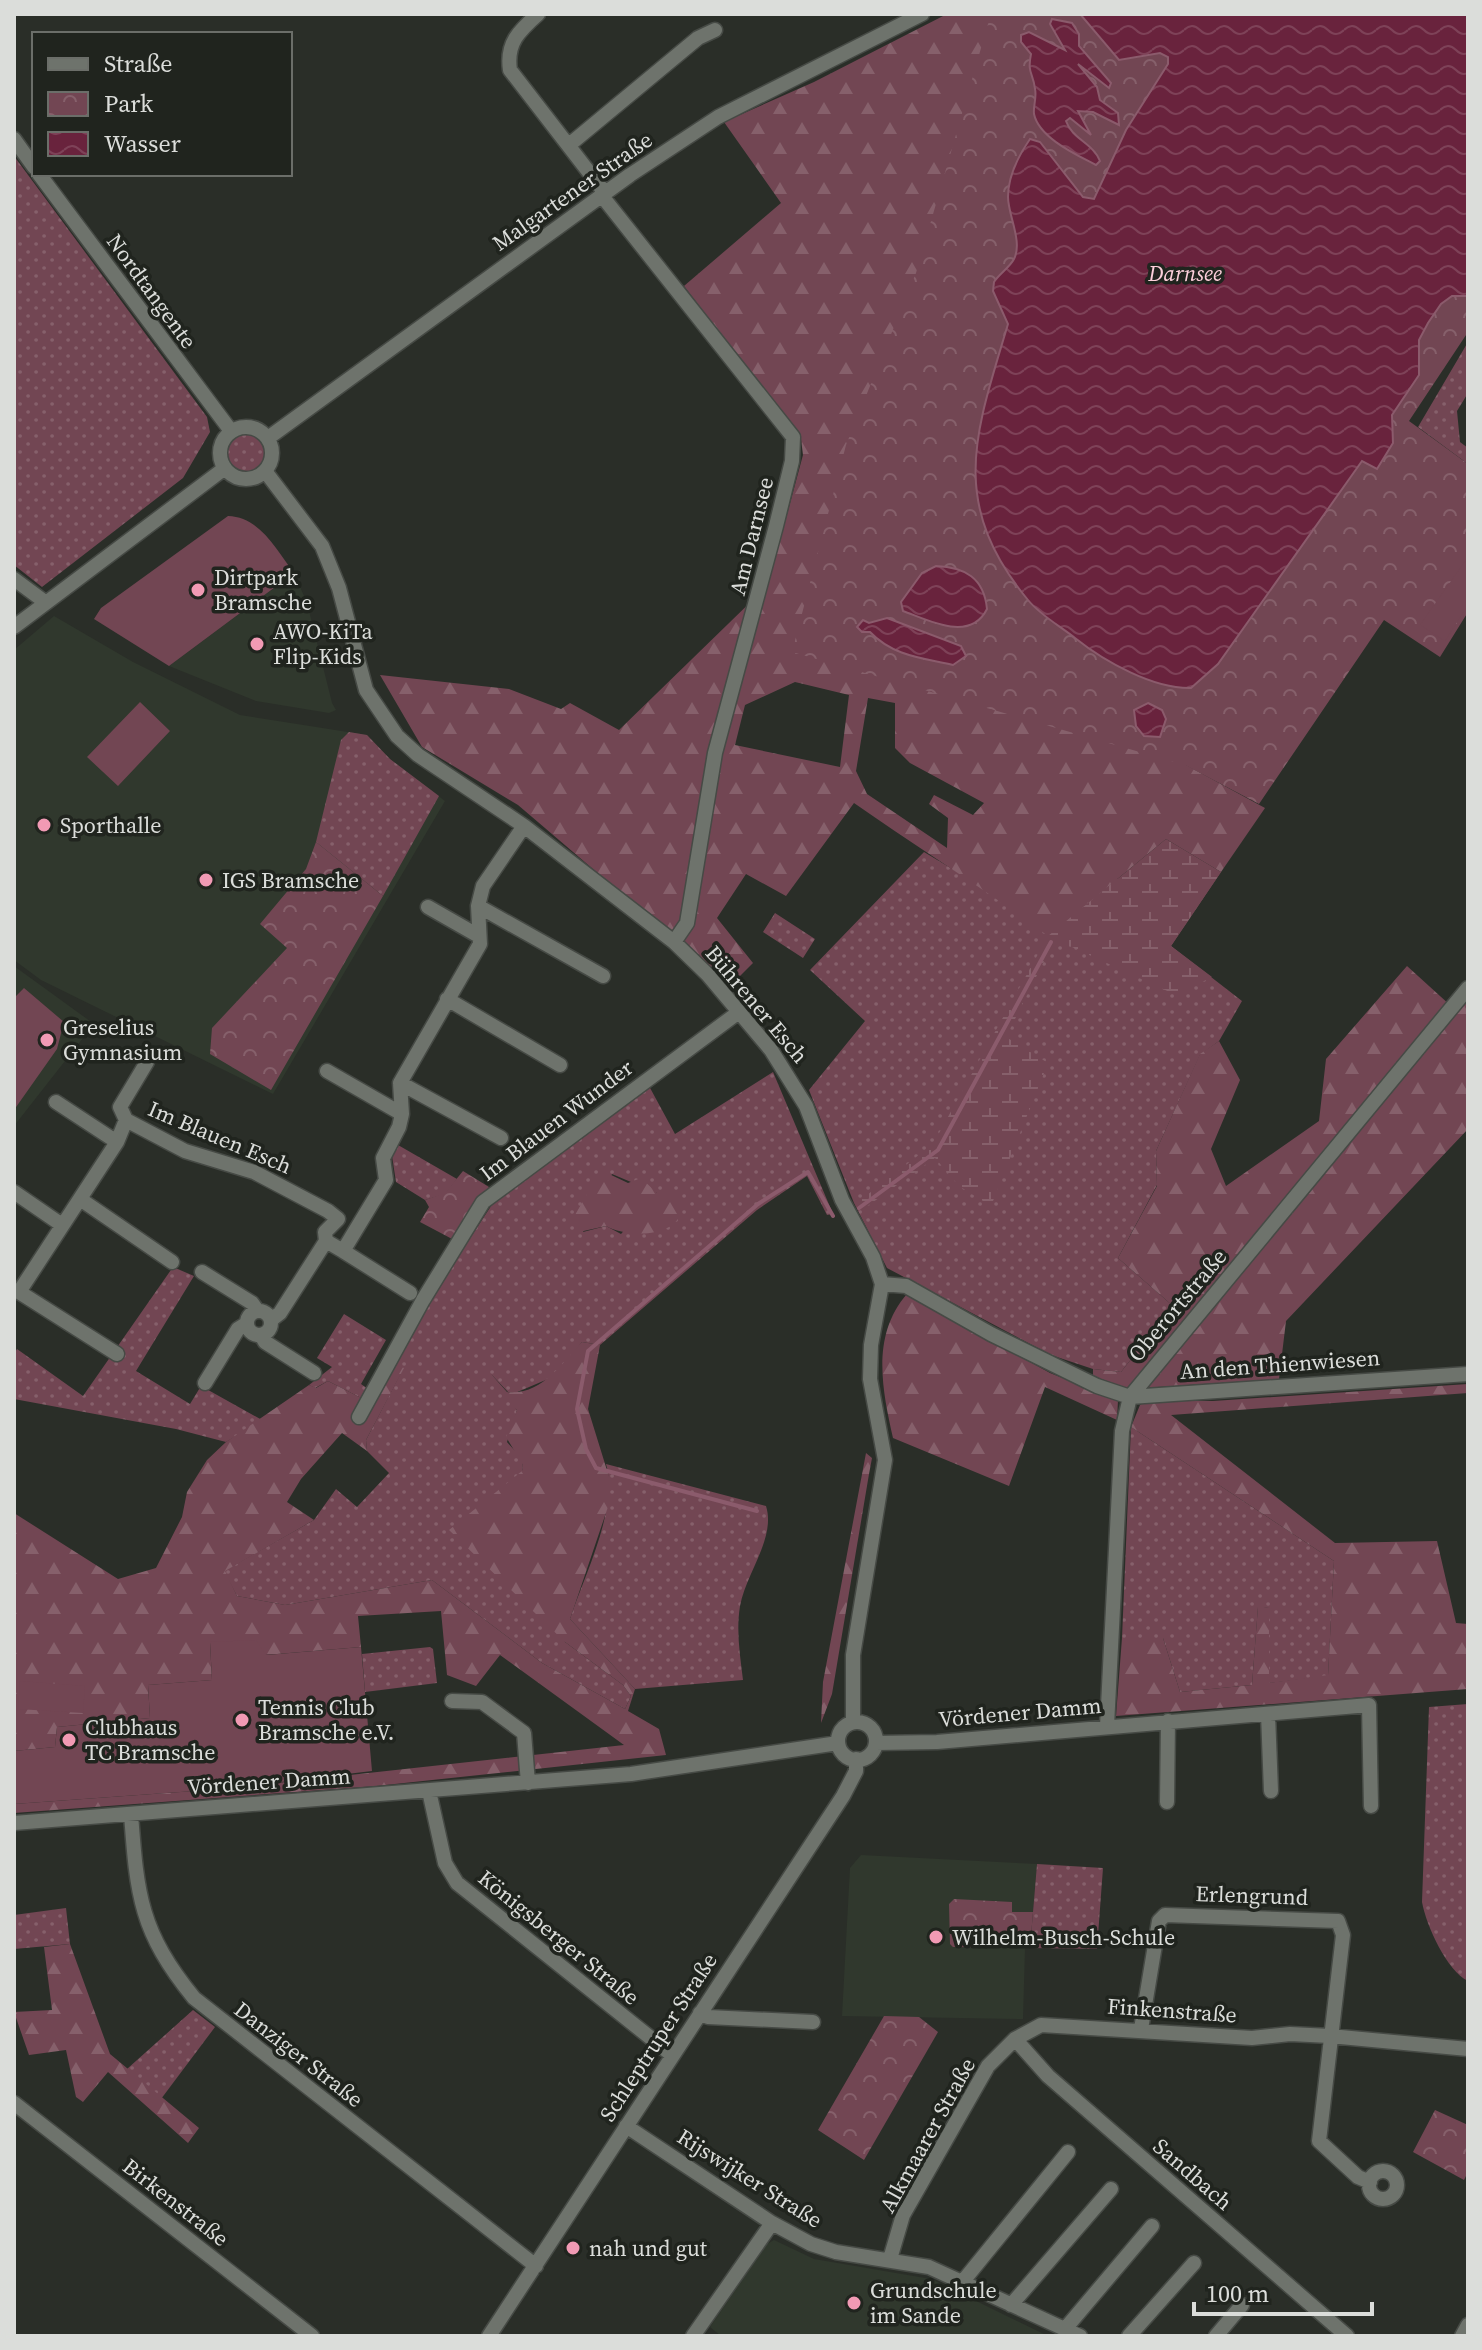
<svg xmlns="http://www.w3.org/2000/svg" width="1482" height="2350" viewBox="0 0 1482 2350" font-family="'Source Serif 4',serif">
  <defs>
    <pattern id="grass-dots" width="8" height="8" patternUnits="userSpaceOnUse" patternTransform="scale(2)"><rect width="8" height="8" fill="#724653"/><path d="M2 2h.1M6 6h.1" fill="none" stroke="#86606b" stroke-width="1.8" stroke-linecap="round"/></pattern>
    <pattern id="forest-firs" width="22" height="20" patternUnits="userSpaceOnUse" patternTransform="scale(2)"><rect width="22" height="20" fill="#724653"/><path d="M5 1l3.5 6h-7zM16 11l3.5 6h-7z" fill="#86606b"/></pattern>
    <pattern id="wetland-marsh" width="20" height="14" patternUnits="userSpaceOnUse" patternTransform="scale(2)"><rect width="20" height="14" fill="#724653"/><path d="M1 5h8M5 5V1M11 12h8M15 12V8" fill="none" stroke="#86606b"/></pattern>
    <pattern id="park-crowns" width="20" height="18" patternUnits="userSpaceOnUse" patternTransform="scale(2)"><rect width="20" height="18" fill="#724653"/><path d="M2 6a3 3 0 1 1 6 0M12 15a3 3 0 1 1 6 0" fill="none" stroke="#86606b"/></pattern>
    <pattern id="water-waves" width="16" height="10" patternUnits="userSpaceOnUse" patternTransform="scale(2)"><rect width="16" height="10" fill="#69233d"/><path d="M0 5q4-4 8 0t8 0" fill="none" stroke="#7e4258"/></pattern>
  </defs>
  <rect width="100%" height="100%" fill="#2a2e28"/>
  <path fill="#30382d" d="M 294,573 L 307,603 L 332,703 L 336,710 L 329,713 L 256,701 L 169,666 Z
    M 54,616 L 133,662 L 240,715 L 367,735 L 390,759 L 445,801 L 273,1094 L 41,980 L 14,960 L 14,650 Z
    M 14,966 L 94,1024 L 14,1126 Z
    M 861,1855 L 1037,1864 L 1030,1948 L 1025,1948 L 1023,2019 L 842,2016 L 850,1868 Z
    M 774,2240 L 814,2259 L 931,2279 L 1048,2336 L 721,2336 L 710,2327 L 767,2244 Z"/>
  <path fill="url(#grass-dots)" fill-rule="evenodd" d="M 14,156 L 207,417 L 210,432 L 183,478 L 42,587 L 14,565 Z
    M 1468,342 L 1468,393 L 1457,411 L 1460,442 L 1468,448 L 1468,464 L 1418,427 Z
    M227 453a19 19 0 1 1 38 0a19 19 0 1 1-38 0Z
    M 349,732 L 367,735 L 390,759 L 439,796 L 383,896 L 316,842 L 341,740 Z
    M 924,852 L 984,888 L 1221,872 L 1171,946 L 1242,1001 L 1219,1041 L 1200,1055 L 1156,1151 L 1157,1185 L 1118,1258 L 1173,1306 L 1121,1372 L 1093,1369 L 1051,1355 L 887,1268 L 854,1203 L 809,1090 L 865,1021 L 810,970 Z
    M 775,913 L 815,939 L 803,958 L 763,932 Z
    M 773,1072 L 833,1214 L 827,1215 L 807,1176 L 757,1210 L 600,1345 L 582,1342 L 555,1376 L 515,1393 L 508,1392 L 491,1374 L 517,1410 L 507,1442 C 515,1452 526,1457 522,1471 L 565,1642 L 623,1685 L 631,1696 L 625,1709 L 542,1663 L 432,1580 L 285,1605 L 237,1596 L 224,1571 L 314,1520 L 336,1489 L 357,1507 L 389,1473 L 367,1451 L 366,1440 L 403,1369 L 394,1364 L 433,1295 L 495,1200 L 649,1086 L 675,1134 ZM 612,1174 L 657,1193 L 621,1234 L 606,1226 L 583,1232 Z
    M 398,1145 L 457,1179 L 445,1194 L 425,1200 L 396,1182 L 392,1156 Z
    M 173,1267 L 194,1276 L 136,1371 L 190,1404 L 201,1386 L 262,1420 L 226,1442 L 176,1429 L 14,1399 L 14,1354 L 17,1349 L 83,1396 Z
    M 344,1314 L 386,1340 L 361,1384 L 368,1389 L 363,1399 L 328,1381 L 315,1388 L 309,1385 L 332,1367 L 317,1358 Z
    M 1131,1427 L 1334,1561 L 1328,1676 L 1269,1683 L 1269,1608 L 1258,1607 L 1252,1685 L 1180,1692 L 1163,1638 L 1122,1638 Z
    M 606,1464 L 766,1506 C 776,1538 746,1573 740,1606 C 736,1631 740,1655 743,1680 L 635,1689 L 570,1619 C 584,1576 619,1508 606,1464 Z
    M 430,1647 L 433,1649 L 437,1683 L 365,1692 L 362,1654 Z
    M 1468,1704 L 1468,1981 C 1447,1971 1426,1925 1422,1902 L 1429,1707 Z
    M 1037,1864 L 1103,1868 L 1097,1949 L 1030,1948 Z
    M 66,1908 L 70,1944 L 14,1949 L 14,1915 Z
    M 193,2010 L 215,2027 L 161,2099 L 127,2069 Z"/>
  <path fill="url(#forest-firs)" fill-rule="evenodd" d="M 947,14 L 1080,14 L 1186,765 L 1265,808 L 1221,872 L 1166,839 L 1048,936 C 985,889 918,848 854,803 L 786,896 L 746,874 L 717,918 L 753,963 L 730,986 L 518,805 L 422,747 L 380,675 L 509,689 L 561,709 L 570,703 L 619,730 L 768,585 L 803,455 L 801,439 L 684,286 L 781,203 L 724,122 L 814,82 ZM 795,682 L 849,695 L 840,767 L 735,745 L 745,705 ZM 868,698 L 895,703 L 895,748 L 910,763 L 984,803 L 973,815 L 934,795 L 929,804 L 948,818 L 947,848 L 867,794 L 856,771 Z
    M 1407,966 L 1451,1006 L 1468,986 L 1468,1129 L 1286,1321 L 1279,1379 L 1142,1388 L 1124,1387 L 1093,1376 L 1093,1369 L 1121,1372 L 1173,1306 L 1118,1258 L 1157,1186 L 1156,1151 L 1200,1054 L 1219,1041 L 1240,1080 L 1211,1149 L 1226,1186 L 1319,1121 L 1326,1059 Z
    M 607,1173 L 628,1183 L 641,1178 L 657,1193 L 669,1193 L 683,1205 C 680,1239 628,1238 606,1226 L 579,1232 L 571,1222 L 591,1187 Z
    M 907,1294 L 1050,1373 L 1118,1400 L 1117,1420 L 1045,1387 L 1009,1486 L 893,1438 C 882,1389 871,1335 907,1294 Z
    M 582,1342 L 600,1345 L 588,1409 L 610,1480 L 610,1501 L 570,1619 L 635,1689 L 628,1711 L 659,1729 L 666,1755 L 376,1786 L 14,1813 L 14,1804 L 222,1789 L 624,1745 L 500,1655 L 476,1686 L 447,1675 L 441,1611 L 358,1616 L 361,1647 L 265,1655 L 210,1643 L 212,1680 L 148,1685 L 150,1718 L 57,1727 L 55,1747 L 14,1751 L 14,1513 L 118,1579 L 156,1568 L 182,1517 L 187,1492 L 207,1460 L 226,1442 L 309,1385 L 316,1388 L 328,1381 L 373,1404 L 394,1364 L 404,1368 L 366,1440 L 367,1451 L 342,1433 L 301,1479 L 287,1502 L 314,1520 L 225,1571 L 237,1596 L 285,1605 L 432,1580 L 542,1663 L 625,1709 L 631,1696 L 623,1685 L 565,1642 L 449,1530 L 522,1471 L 523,1465 L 506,1437 L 517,1410 L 484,1375 L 491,1374 L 507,1392 C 541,1396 562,1363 582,1342 Z
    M 1468,1384 L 1468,1393 L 1171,1415 L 1335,1543 L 1437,1541 L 1456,1623 L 1468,1624 L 1468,1689 L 1116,1716 L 1122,1638 L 1163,1638 L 1180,1692 L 1252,1685 L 1258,1606 L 1269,1608 L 1269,1683 L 1328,1675 L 1334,1561 L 1131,1427 L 1140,1405 L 1149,1400 L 1213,1401 Z
    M 866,1453 L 872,1458 L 869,1474 L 832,1694 L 821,1723 L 823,1682 Z
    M 70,1944 L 110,2054 L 199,2128 L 188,2143 L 108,2072 L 83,2102 L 76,2097 L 66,2050 L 29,2055 L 14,2012 L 52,2010 L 44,1947 Z"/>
  <path fill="url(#wetland-marsh)" d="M 1166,839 L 1221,872 L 1171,946 L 1212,977 L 1176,995 L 1072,947 L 1057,944 L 1050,949 L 1006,1037 L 1048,1063 L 991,1206 L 959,1186 L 935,1158 L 862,1210 L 858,1202 L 933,1144 L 1048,936 Z"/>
  <path fill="url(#park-crowns)" d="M 996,14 L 1468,14 L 1468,332 L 1409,421 L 1468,464 L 1468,612 L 1440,657 L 1384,620 L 1259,804 L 1185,765 L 792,652 L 846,445 L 916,273 L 990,17 Z
    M 316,842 L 383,896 L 271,1090 L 210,1054 L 212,1028 L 287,948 L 260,924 L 306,869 Z
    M 463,1171 L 489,1187 L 454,1240 L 420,1222 L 429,1207 L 425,1200 L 445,1193 Z
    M 954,1899 L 1012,1902 L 1012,1912 L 1033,1912 L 1030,1948 L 953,1947 L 950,1944 L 949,1904 Z
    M 884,2016 L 919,2017 L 938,2032 L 864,2160 L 818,2130 Z
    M 1435,2110 L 1468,2125 L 1468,2172 L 1464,2180 L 1413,2152 Z"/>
  <path fill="#724653" d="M 228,516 C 260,517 276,549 294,573 L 169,666 L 94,619 L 101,608 Z
    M 1468,557 L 1468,605 L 1445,641 L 1420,625 Z
    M 140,702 L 170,731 L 118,786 L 87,757 Z
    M 24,988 L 64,1022 L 57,1049 L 14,1110 L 14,998 Z
    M 256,1640 L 266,1655 L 361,1647 L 372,1771 L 222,1789 L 14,1804 L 14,1751 L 55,1747 L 57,1727 L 150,1718 L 148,1685 L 212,1680 L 210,1642 Z
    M 20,1681 L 85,1686 L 83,1713 L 18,1709 Z"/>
  <path fill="url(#water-waves)" stroke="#8b5b6c" stroke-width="2" d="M 1080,14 L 1468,14 L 1468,296 L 1452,296 L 1441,304 L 1428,323 L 1419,340 L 1419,375 L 1392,415 L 1393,443 L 1377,469 L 1362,461 L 1218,664 L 1191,688 C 1154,689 1105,662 1075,638 C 1060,626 1040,615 1028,600 C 947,502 976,432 1008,324 L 993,291 L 994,282 C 999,274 1010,267 1014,259 C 1023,242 1008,215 1008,197 C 1008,176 1019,155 1030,139 L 1040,142 L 1083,197 L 1094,199 L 1126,130 L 1168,64 L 1168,57 L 1160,53 L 1119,60 Z
    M 1052,19 L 1072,23 L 1079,34 L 1079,46 L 1111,83 L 1109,88 L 1078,64 L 1097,87 L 1100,100 L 1118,113 L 1119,125 L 1093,112 L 1078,111 L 1091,135 L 1070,118 L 1066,121 C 1072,139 1093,143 1100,161 L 1096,165 C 1077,155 1039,138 1034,114 C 1033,106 1037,97 1035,89 C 1033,72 1027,74 1031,54 L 1021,42 L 1021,35 L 1029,32 L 1065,50 L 1050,24 Z
    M 936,566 C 965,567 984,578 987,609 C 970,643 928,620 903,611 L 901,602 L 922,573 Z
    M 887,618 L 961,646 L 966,656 L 953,665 C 922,658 893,656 870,632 L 862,632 L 857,627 L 863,620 L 869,623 Z
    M 1148,703 L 1162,710 L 1166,719 L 1160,737 L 1144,736 L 1136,726 L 1134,710 Z"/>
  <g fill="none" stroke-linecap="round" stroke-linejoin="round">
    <path stroke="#8b5b6c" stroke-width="4" d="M 859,1208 L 938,1150 L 1051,942
      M 757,1511 L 596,1468 L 586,1449 L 577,1409 L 588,1351 L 758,1204 L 808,1172 L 833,1216"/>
    <defs>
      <path id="minor" d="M 538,14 C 519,31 506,43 510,70 L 605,193
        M 14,139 L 34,167
        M 569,145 L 698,38 L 715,30
        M 39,174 L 231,431
        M 602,196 L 793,437 L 792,461 L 776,526 L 715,753 L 687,923 L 674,942
        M220 453a26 26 0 1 1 52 0a26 26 0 1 1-52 0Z
        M 268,438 L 630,175 L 718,117 L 922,14
        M 265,471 L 322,546 L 339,588 L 366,690 L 397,736 L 418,755 L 524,826 L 674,942 L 708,975 L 771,1050 L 806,1106 L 842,1200 L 873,1257 L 882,1284 L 871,1345 L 870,1379 L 885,1460 L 853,1655 L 853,1722
        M 14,579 L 45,602
        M 14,627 L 225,468
        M 478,906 L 603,976
        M 428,907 L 477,935
        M 447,999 L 560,1065
        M 147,1062 L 120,1107 L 126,1120 L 185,1151 L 254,1172 L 328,1211 L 338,1219 L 325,1232 L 326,1241 L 343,1251 L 386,1180 L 383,1158 L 399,1127 L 402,1114 L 400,1083 L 480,944 L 478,906 L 483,886 L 524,826
        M 327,1071 L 402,1114
        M 400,1083 L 501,1138
        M 56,1102 L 117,1142
        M 14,1192 L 62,1225
        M 80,1199 L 172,1262
        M 343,1251 L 410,1293
        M 202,1272 L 252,1303 L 257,1310
        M 882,1284 L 906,1286 L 991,1334 L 1097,1386 L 1130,1397 L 1468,1374
        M247 1323a12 12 0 1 1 24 0a12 12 0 1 1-24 0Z
        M 271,1320 L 280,1313 L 326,1241
        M 261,1335 L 265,1342 L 314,1373
        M 117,1354 L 19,1292 L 117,1142 L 126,1120
        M 205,1383 L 238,1329 L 246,1324
        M 359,1417 L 423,1300 L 483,1202 L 739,1012
        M 452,1701 L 482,1702 L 524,1733 L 528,1783
        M 1268,1714 L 1271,1791
        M838 1741a19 19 0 1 1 38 0a19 19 0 1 1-38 0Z
        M 1107,1726 L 1122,1431 L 1130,1397 L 1468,988
        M 876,1743 L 937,1742 L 1369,1705 L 1371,1806
        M 429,1791 L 445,1863 L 457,1883 L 672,2055
        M 1167,1802 L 1168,1721
        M 131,1814 C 137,1895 140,1932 194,1998 L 536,2266
        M 14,1823 L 631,1774 L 838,1743
        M 700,2013 L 708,2017 L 813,2022
        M 1141,2029 L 1159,1921 L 1165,1915 L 1338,1921 L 1343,1935 L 1319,2141 L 1358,2177 L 1370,2182
        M 1015,2039 L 1048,2076 L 1347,2336
        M 14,2103 L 312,2336
        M 626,2126 L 772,2223 L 811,2244 L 836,2252 L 929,2267 L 1080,2336
        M1369 2185a14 14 0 1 1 28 0a14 14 0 1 1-28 0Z
        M 890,2259 L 903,2215 L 988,2066 L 1015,2039 L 1041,2025 L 1252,2038 L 1290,2034 L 1330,2036 L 1468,2049
        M 964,2280 L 1068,2152
        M 1011,2305 L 1111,2189
        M 1065,2329 L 1152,2226
        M 489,2336 L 843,1796 L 856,1771 L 856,1759
        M 693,2336 L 772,2223
        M 1129,2336 L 1194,2263
        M 1216,2336 L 1242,2305
        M 1462,2336 L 1468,2325"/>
    </defs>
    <use href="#minor" stroke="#464a45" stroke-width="17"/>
    <use href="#minor" stroke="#6e736c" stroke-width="14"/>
  </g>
  <g fill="#f19ab4" stroke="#20241e" stroke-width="3">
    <circle cx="198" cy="590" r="8"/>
    <circle cx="257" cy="644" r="8"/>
    <circle cx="44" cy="825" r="8"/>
    <circle cx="206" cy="880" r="8"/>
    <circle cx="47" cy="1040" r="8"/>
    <circle cx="242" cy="1720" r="8"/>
    <circle cx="69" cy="1740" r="8"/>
    <circle cx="936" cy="1937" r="8"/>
    <circle cx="573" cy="2248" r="8"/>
    <circle cx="854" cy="2303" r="8"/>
  </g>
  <g text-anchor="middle" stroke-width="7" stroke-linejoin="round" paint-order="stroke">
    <g font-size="22" fill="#dbddda" stroke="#20241e">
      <text transform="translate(572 191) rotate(-35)" y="8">Malgartener Straße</text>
      <text transform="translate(152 291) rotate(54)" y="8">Nordtangente</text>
      <text transform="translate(751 536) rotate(-76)" y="8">Am Darnsee</text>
      <text transform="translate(757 1004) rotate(50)" y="8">Bührener Esch</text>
      <text transform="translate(556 1120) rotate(-37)" y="8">Im Blauen Wunder</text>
      <text transform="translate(220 1137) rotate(23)" y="8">Im Blauen Esch</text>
      <text transform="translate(1177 1305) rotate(-50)" y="8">Oberortstraße</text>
      <text transform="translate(1280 1364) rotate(-4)" y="8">An den Thienwiesen</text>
      <text transform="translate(1020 1712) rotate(-5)" y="8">Vördener Damm</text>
      <text transform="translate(269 1781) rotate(-4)" y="8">Vördener Damm</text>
      <text transform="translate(1252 1895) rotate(2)" y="8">Erlengrund</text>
      <text transform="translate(559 1937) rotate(39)" y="8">Königsberger Straße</text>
      <text transform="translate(1172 2010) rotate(4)" y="8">Finkenstraße</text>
      <text transform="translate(658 2037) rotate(-57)" y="8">Schleptruper Straße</text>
      <text transform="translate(299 2054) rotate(38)" y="8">Danziger Straße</text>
      <text transform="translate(927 2135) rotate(-61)" y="8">Alkmaarer Straße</text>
      <text transform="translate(1193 2174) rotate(41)" y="8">Sandbach</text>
      <text transform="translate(750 2178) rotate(32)" y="8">Rijswijker Straße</text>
      <text transform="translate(176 2202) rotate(38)" y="8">Birkenstraße</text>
    </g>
    <g font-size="22" font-style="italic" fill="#fed0dc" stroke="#20241e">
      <text x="1185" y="281">Darnsee</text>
    </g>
    <g font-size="22" fill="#dbddda" stroke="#20241e" text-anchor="start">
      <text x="214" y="585">Dirtpark<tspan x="214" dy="25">Bramsche</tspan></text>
      <text x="273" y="639">AWO-KiTa<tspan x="273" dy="25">Flip-Kids</tspan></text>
      <text x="60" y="833">Sporthalle</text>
      <text x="222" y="888">IGS Bramsche</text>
      <text x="63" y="1035">Greselius<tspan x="63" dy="25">Gymnasium</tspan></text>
      <text x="258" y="1715">Tennis Club<tspan x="258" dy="25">Bramsche e.V.</tspan></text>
      <text x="85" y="1735">Clubhaus<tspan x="85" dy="25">TC Bramsche</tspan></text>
      <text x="952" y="1945">Wilhelm-Busch-Schule</text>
      <text x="589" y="2256">nah und gut</text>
      <text x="870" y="2298">Grundschule<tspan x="870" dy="25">im Sande</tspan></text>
    </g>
  </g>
  <rect width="1482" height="2350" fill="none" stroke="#dbddda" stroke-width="32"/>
  <rect x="32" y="32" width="260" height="144" fill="#20241e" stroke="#6b6e69" stroke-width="2"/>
  <rect x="48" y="58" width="40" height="12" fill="#6e736c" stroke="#6b6e69" stroke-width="2"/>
  <text x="104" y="72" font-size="24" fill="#dbddda">Straße</text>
  <rect x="48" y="92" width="40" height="24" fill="url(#park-crowns)" stroke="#6b6e69" stroke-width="2"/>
  <text x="104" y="112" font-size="24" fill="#dbddda">Park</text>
  <rect x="48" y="132" width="40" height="24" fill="url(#water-waves)" stroke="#6b6e69" stroke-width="2"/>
  <text x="104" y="152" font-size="24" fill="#dbddda">Wasser</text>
  <path d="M1194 2302v12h178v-12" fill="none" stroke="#dbddda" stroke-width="4"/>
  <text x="1206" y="2302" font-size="24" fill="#dbddda" stroke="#20241e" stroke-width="6" paint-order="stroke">100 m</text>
</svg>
